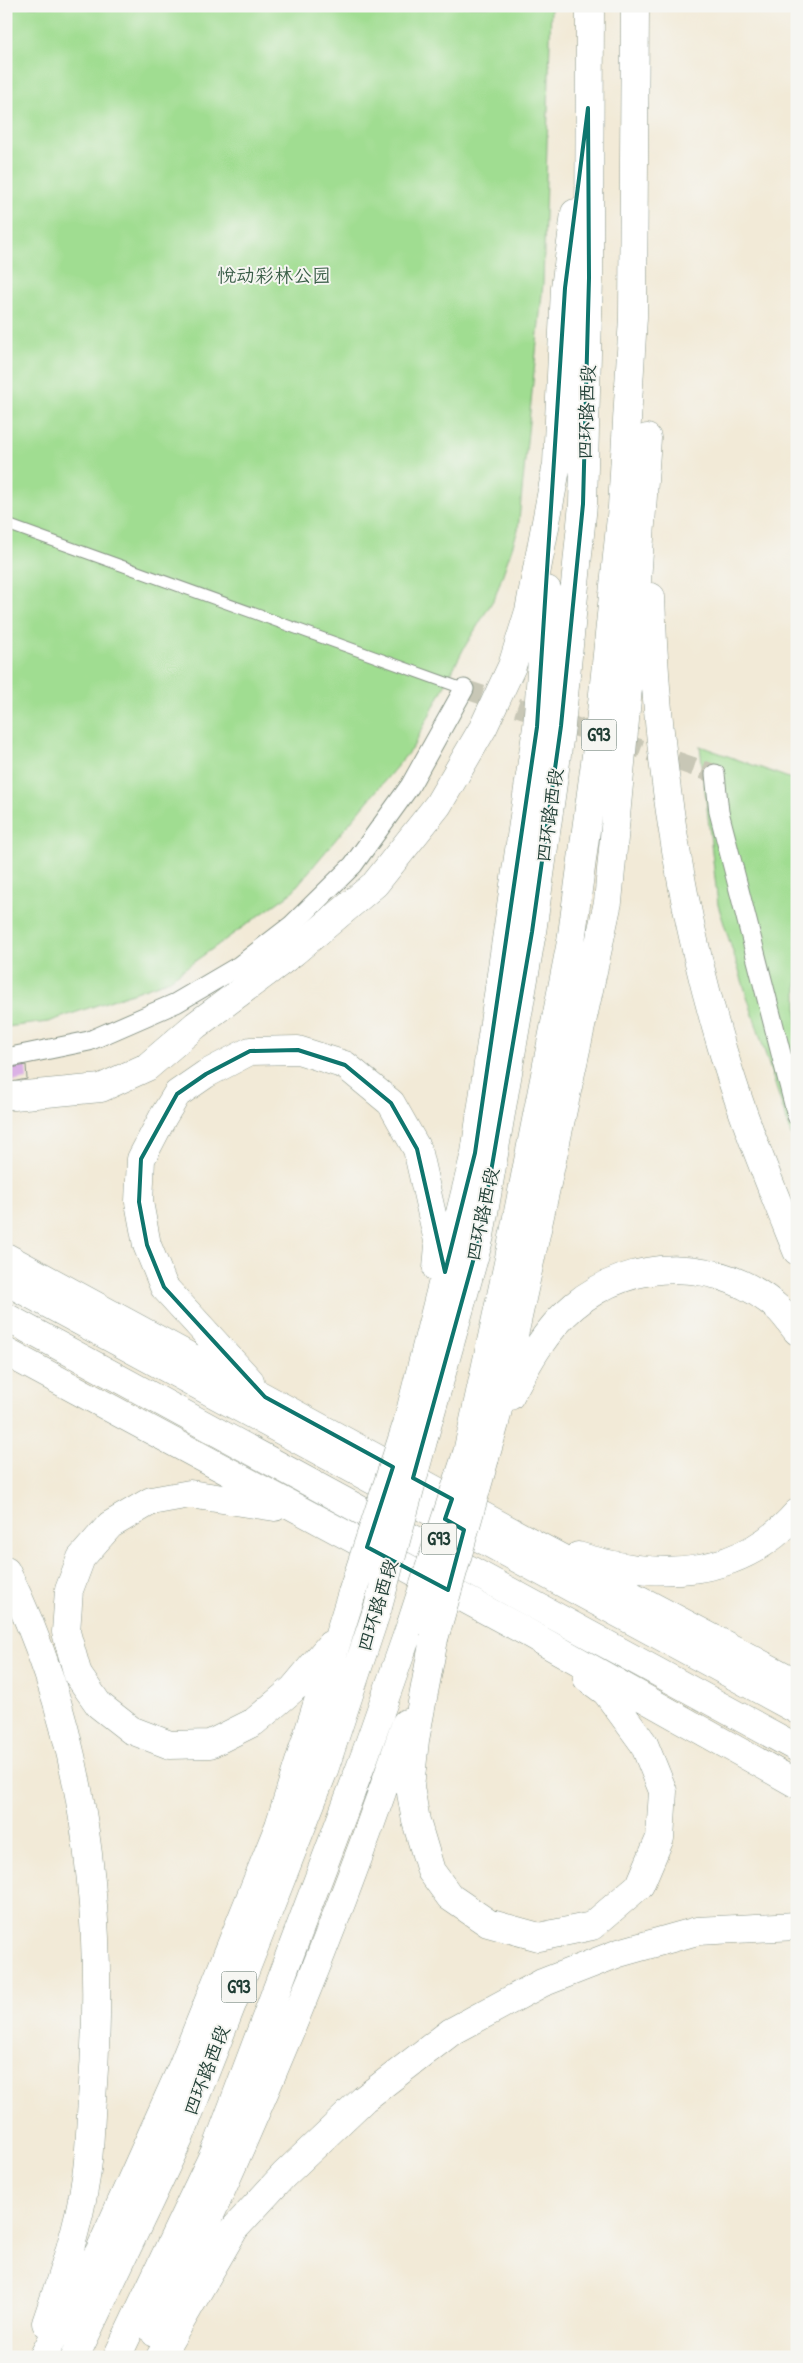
<svg xmlns="http://www.w3.org/2000/svg" width="803" height="2363" viewBox="0 0 803 2363" font-family="'Patrick Hand','LXGW WenKai TC',sans-serif">
  <rect width="100%" height="100%" fill="#f6f6f2"/>
  <filter id="ink" filterUnits="userSpaceOnUse"><feTurbulence type="fractalNoise" baseFrequency=".02" numOctaves="2"/><feDisplacementMap in="SourceGraphic" scale="10" xChannelSelector="R" yChannelSelector="G"/><feConvolveMatrix kernelMatrix="1 2 1 2 8 2 1 2 1" color-interpolation-filters="sRGB"/></filter>
  <filter id="wash" filterUnits="userSpaceOnUse"><feTurbulence type="fractalNoise" baseFrequency=".0096" numOctaves="4" result="noise"/><feDisplacementMap in="SourceGraphic" scale="20" xChannelSelector="R" yChannelSelector="G"/><feGaussianBlur stdDeviation="1.12" result="paint"/><feColorMatrix in="noise" values="0 0 0 0 0 0 0 0 0 0 0 0 0 0 0 0 0 1.4 0 .05"/><feComposite in="paint" operator="in"/></filter>
  <g filter="url(#wash)">
    <rect width="100%" height="100%" fill="#f2ead7"/>
    <path fill="#a0dd91" stroke="#608d62" d="M 6,6 L 551,6 L 543,284 L 518,530 L 495,597 L 464,648 L 413,747 L 291,893 L 167,981 L 48,1022 L 6,1027 Z
      M 700,746 L 797,781 L 797,1153 L 718,905 Z"/>
    <g id="blocks">
      <path fill="#dbb1e5" d="M 26,1065 L 27,1079 L 6,1083 L 6,1069 Z"/>
    </g>
  </g>
  <g filter="url(#ink)">
    <use href="#blocks" fill-opacity="0" stroke="#889486" stroke-width="1"/>
    <g fill="none" stroke-linecap="round" stroke-linejoin="round">
      <path stroke="#c8c7b6" stroke-width="19" stroke-dasharray="19 9" stroke-linecap="butt" d="M 464,689 L 715,774"/>
      <defs>
        <path id="service" d="M 6,524 L 464,689"/>
        <path id="minor" d="M 715,774 L 719,812 L 797,1116
          M 6,1058 L 89,1041 L 176,1003 L 239,966 L 292,925 L 353,865 L 410,786 L 464,689"/>
        <path id="primary" d="M 6,1281 L 797,1710
          M 6,1317 L 797,1748"/>
        <path id="motorway" d="M 651,597 C 656,751 678,901 722,1048 C 742,1117 770,1184 797,1251
          M 14,1096 L 101,1088 L 147,1067 L 196,1025 L 294,952 L 375,884 L 438,805 L 483,728 L 512,666 L 529,611 L 557,464 L 565,288 L 575,213
          M 6,1257 L 527,1540 L 797,1683
          M 6,1352 L 521,1629 L 797,1784
          M 250,1381 L 164,1287 L 147,1245 L 139,1202 L 141,1159 L 163,1117 L 177,1094 L 206,1074 L 250,1051 L 298,1050 L 345,1065 L 391,1103 L 417,1149 L 439,1245 L 437,1269
          M 510,1396 C 527,1364 545,1330 574,1306 C 633,1256 723,1257 780,1310 C 786,1316 791,1324 797,1331
          M 407,1424 L 475,1153 L 537,727 L 547,590
          M 424,1437 L 480,1236 L 532,932 L 561,726 L 583,504 L 589,278 L 590,6
          M 467,1453 L 508,1263 L 571,942 L 599,733 L 622,507 L 633,317 L 635,6
          M 485,1458 L 495,1423 L 608,902 L 634,624 L 647,438
          M 275,1507 L 190,1494 L 151,1501 L 110,1525 L 81,1558 L 69,1590 L 66,1632 L 78,1675 L 99,1705 L 131,1730 L 170,1745 L 210,1744 L 254,1722 L 293,1689 L 330,1645
          M 578,1556 C 656,1580 739,1580 797,1513
          M 6,1571 C 87,1735 106,1919 92,2100 C 90,2125 90,2152 86,2177 C 79,2226 62,2276 46,2323
          M 434,1639 L 415,1740 L 410,1787 L 416,1821 L 431,1871 L 450,1897 L 488,1923 L 539,1937 L 592,1926 L 640,1885 L 660,1838 L 663,1791 L 644,1744 L 606,1692 L 587,1678
          M 155,2333 C 250,2135 336,1931 406,1723
          M 43,2357 L 100,2250 L 182,2067 L 279,1826 L 352,1593
          M 75,2357 L 179,2139 L 324,1770 L 378,1607
          M 117,2357 L 218,2145 L 365,1755 L 411,1624
          M 160,2357 L 235,2228 L 284,2175 L 364,2099 L 451,2032 L 542,1983 L 619,1953 L 697,1931 L 797,1926"/>
      </defs>
      <use href="#service" stroke="#889486" stroke-width="12"/>
      <use href="#minor" stroke="#889486" stroke-width="21"/>
      <use href="#primary" stroke="#889486" stroke-width="29"/>
      <use href="#motorway" stroke="#889486" stroke-width="29"/>
      <use href="#service" stroke="#fff" stroke-width="10"/>
      <use href="#minor" stroke="#fff" stroke-width="19"/>
      <use href="#primary" stroke="#fff" stroke-width="28"/>
      <use href="#motorway" stroke="#fff" stroke-width="28"/>
      <defs>
        <path id="motorway-bridge" d="M 352,1593 L 407,1424
          M 378,1607 L 424,1437
          M 411,1624 L 467,1453
          M 434,1639 L 485,1458"/>
      </defs>
      <use href="#motorway-bridge" stroke="#889486" stroke-width="29" stroke-linecap="butt"/>
      <use href="#motorway-bridge" stroke="#fff" stroke-width="28"/>
    </g>
  </g>
  <path fill="none" stroke="#0f766e" stroke-width="4" stroke-linejoin="round" d="M 588,108 L 589,278 L 583,504 L 561,726 L 532,932 L 480,1236 L 413,1478 L 452,1499 L 445,1519 L 464,1530 L 448,1590 L 367,1547 L 393,1467 L 265,1397 L 164,1287 L 147,1245 L 139,1202 L 141,1159 L 177,1094 L 206,1074 L 250,1051 L 298,1050 L 345,1065 L 391,1103 L 417,1149 L 445,1272 L 475,1153 L 537,727 L 565,288 Z"/>
  <g text-anchor="middle" stroke-width="4" stroke-linejoin="round" paint-order="stroke">
    <g fill="#f6f6f2" stroke="#60746d" stroke-width="1">
      <rect x="581.5" y="719.5" width="35" height="31" rx="4"/>
      <rect x="421.5" y="1523.5" width="35" height="31" rx="4"/>
      <rect x="221.5" y="1971.5" width="35" height="31" rx="4"/>
    </g>
    <g font-size="18" font-weight="bold" fill="#1f3d34">
      <text x="599" y="741">G93</text>
      <text x="439" y="1545">G93</text>
      <text x="239" y="1993">G93</text>
    </g>
    <g font-size="19" fill="#395d47" stroke="#f6f6f2">
      <text x="274" y="282">悦动彩林公园</text>
    </g>
    <g font-size="19" fill="#1f3d34" stroke="#f6f6f2">
      <text transform="translate(586 412) rotate(-88)" y="7">四环路西段</text>
      <text transform="translate(549 815) rotate(-82)" y="7">四环路西段</text>
      <text transform="translate(482 1214) rotate(-78)" y="7">四环路西段</text>
      <text transform="translate(377 1605) rotate(-73)" y="7">四环路西段</text>
      <text transform="translate(206 2070) rotate(-69)" y="7">四环路西段</text>
    </g>
  </g>
  <rect width="803" height="2363" fill="none" stroke="#f6f6f2" stroke-width="25"/>
</svg>
